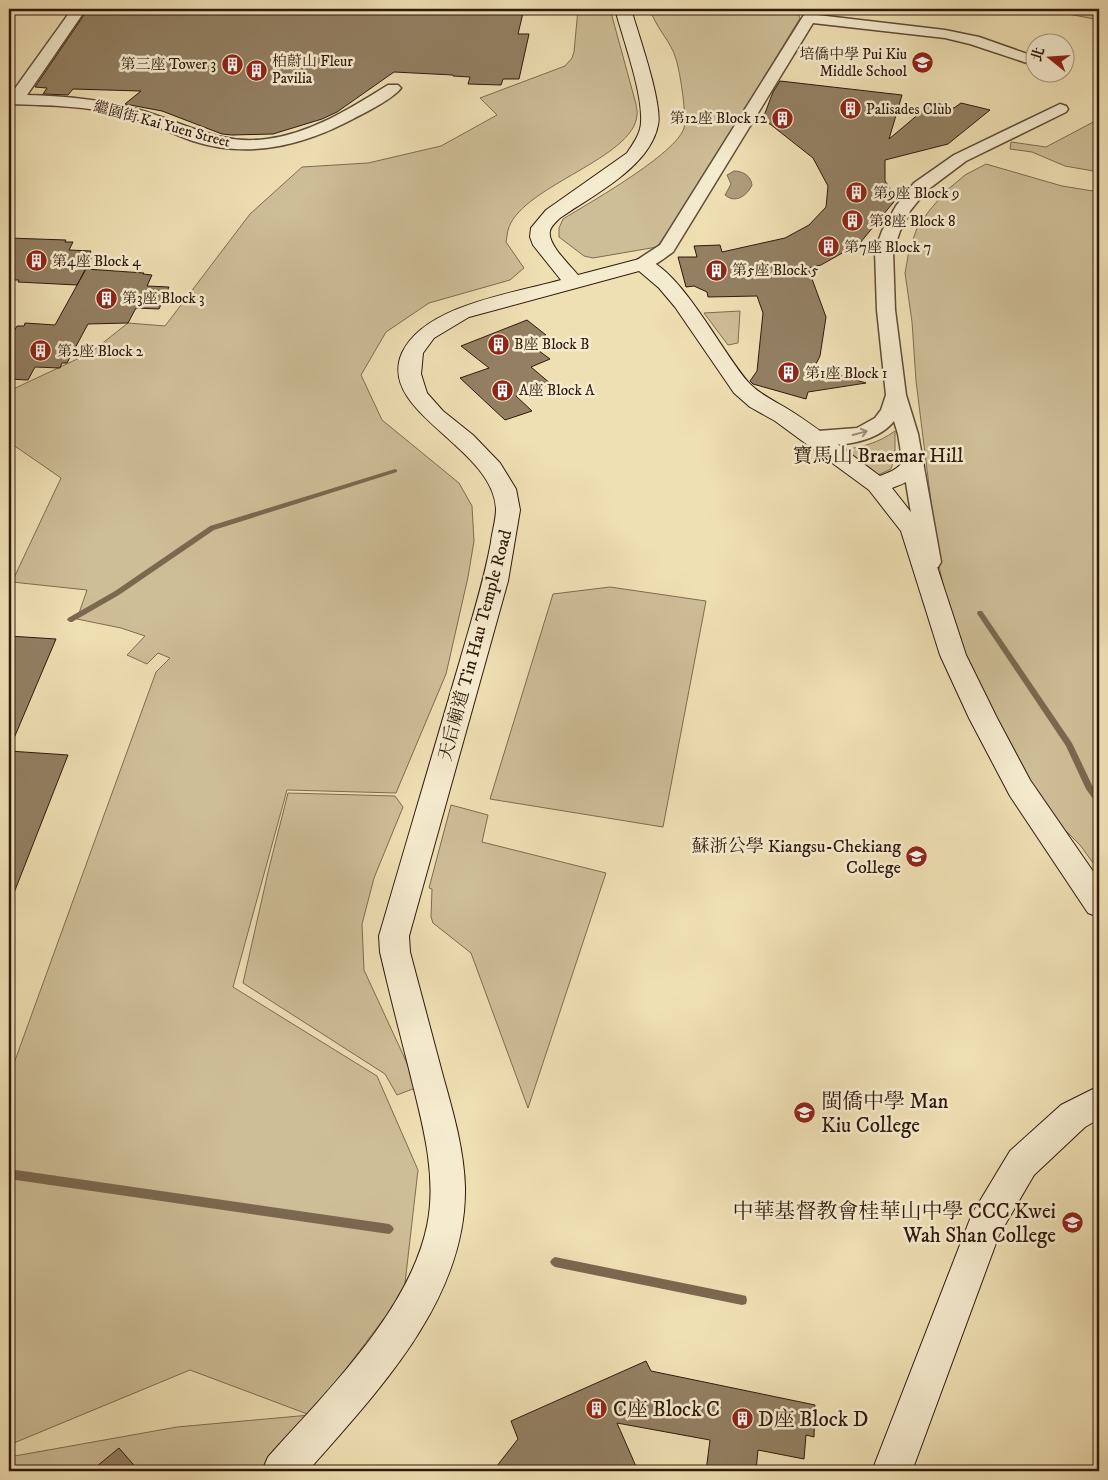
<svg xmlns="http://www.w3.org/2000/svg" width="1108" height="1480" viewBox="0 0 1108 1480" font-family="'IM FELL DW Pica','Noto Serif TC',serif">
  <rect width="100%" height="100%" fill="#efe0b4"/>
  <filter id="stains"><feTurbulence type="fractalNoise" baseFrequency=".004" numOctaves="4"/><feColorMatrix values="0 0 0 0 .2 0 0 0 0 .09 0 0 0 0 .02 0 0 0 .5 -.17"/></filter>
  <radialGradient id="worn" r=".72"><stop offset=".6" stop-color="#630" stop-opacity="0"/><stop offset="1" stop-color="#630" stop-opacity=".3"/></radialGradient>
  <path fill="#cebe97" stroke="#7e6c52" d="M 578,9 L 610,9 L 636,104 C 636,107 638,112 637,115 C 634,158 525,185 509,227 C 507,232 507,238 506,242 L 524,268 L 510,280 L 429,303 L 386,332 L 361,375 L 382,420 L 459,483 L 472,506 L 474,541 L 468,577 L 446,674 L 396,793 L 287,790 L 233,987 L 377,1076 L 418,1170 L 404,1292 L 311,1415 L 333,1422 L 284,1471 L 9,1471 L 9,1457 L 177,1427 L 310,1415 L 190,1370 L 9,1445 L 9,1077 L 156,672 L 170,658 L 158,653 L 147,664 L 127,655 L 145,636 L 121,628 L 77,619 L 87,590 L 12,582 L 61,478 L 9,442 L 9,391 L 90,353 L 128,323 L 165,326 L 250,214 L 302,167 L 368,163 L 441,146 L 497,115 L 480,98 L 565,66 L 572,58 L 574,52 Z
    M 650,9 L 796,9 L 800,18 L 699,187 L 657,247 L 593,258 L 584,256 L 559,237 L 559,228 L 563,219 C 589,203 676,154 684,128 C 687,117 680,71 676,59 C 671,41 655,27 650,9 Z
    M 1043,9 L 1099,9 L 1099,20 Z
    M 1099,119 L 1099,172 L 1065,166 L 1032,152 L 1010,149 L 1011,142 L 1046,147 Z
    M 986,164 L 1062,186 L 1099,192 L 1099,871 L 1080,845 L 1039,804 L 967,661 L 947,602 L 939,566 L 916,381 L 912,322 L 905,273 L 909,251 L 917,228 L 929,211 L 945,192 L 965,175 Z
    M 740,311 L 738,343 L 728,345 L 704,313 Z
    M 895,431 L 895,456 L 891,469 L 876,476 L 842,450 C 863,447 878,443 895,431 Z
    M 610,587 L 706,601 L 663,827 L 490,799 L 553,594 Z
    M 288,793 L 395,796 L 403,807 L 374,878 L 362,924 L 364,970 L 418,1087 L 397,1095 L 385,1074 L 243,983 L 269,868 Z
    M 451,805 L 488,815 L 482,842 L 606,873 L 528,1108 L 471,953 L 433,923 L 431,917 L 432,889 L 429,888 Z"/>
  <path fill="#ae9c7b" stroke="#7b684f" d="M 734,171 C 743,171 751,176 752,185 C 747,196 735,204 725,195 L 731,184 L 727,175 Z"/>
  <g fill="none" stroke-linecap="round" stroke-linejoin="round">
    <path fill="#7b684f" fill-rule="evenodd" d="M 395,469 L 397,470 L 397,472 L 214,530 L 119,595 L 72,622 L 70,622 L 67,620 L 68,618 L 115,591 L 210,526 Z
      M 978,611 L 982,611 L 1072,743 L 1092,785 L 1099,795 L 1099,804 L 1096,803 L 1086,789 L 1066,746 L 978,615 L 977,613 Z
      M 9,1169 L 389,1224 L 392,1226 L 394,1229 L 392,1232 L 389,1234 L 9,1179 Z
      M 555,1257 L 742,1295 L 746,1296 L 747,1300 L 746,1304 L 742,1305 L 555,1267 L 552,1265 L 550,1262 L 552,1259 Z"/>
  </g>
  <path fill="#938063" stroke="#2f190c" d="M 88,9 L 503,9 L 502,11 L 523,13 L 518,34 L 529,34 L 519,79 L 503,79 L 501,85 L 468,84 L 470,77 L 453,76 L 453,75 L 394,72 L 337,112 L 322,119 L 273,134 L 232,135 L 222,134 L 162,111 L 125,104 L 141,91 L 73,89 L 68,95 L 43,94 L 47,88 L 35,87 Z
    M 780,81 L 902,95 L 889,139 L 933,102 L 954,108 L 961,103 L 990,110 L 948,144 L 885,160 L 885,181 L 897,198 L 860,243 L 821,265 L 808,268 L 826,317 L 820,356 L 814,368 L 866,383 L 808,392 L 806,399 L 753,384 L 750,381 L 757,371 L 763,313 L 757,296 L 708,297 L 707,292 L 694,286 L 686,287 L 678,257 L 697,257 L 694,246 L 720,245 L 722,252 L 785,238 L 809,225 L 826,207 L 828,186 L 813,158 L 770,124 L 762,121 L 773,92 Z
    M 9,238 L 66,240 L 65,242 L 73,242 L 69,250 L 91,251 L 89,255 L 93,255 L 77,285 L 18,282 L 19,280 L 9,280 Z
    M 86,269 L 144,273 L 143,274 L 152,275 L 147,286 L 169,287 L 159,309 L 136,308 L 128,323 L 88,324 L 67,363 L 62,363 L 60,368 L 35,367 L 28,380 L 9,379 L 9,340 L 17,326 L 24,326 L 25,323 L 55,325 Z
    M 527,320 L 546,335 L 527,342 L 550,359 L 531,367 L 551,384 L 516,396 L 532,411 L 505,420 L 460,378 L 489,368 L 461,346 Z
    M 9,636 L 56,639 L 9,750 Z
    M 9,751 L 68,755 L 10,903 L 9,902 Z
    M 646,1361 L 651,1371 L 815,1405 L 814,1437 L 806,1435 L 804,1459 L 758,1450 L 756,1471 L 706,1471 L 710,1440 L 617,1423 L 638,1471 L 493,1471 L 518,1439 L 511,1421 Z
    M 119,1448 L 139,1471 L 91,1471 Z"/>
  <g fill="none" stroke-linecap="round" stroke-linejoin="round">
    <defs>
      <path id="street" d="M 72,9 L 86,9 L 27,95 C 63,96 100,99 136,109 C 182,121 217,146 267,139 C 312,133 351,108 388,85 L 398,85 L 401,88 C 393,99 366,112 353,119 C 302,146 249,159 193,141 C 170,133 149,122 126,116 C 87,106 48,105 9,104 L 9,94 L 11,94 Z
        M 809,14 L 945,30 L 979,37 L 1036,57 L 1036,66 L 970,44 L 945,38 L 813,23 L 673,252 C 662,259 651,271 637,268 L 634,264 L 637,260 L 660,245 L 802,18 L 804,15 Z
        M 1060,104 L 1066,106 L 1068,109 L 1066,112 L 966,161 L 926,191 L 910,211 L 900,231 L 893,251 L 895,310 L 906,395 L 918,434 L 941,562 L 938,567 L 930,570 L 922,567 L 919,562 L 898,434 L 894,421 C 876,444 832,449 805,442 L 802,437 L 805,432 L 857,428 L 875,418 L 881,410 L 886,395 L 877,310 L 875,251 L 882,231 L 896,206 L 914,183 L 954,155 Z"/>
      <path id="secondary" d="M 615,9 L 631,9 C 638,33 663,104 658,125 C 650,167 593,195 560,218 C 556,222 551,226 550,231 C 547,244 570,265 578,275 L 643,258 C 680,267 723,355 750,384 C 762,396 777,402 791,411 C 821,430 850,454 880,476 C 884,474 888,473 892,471 C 905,464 903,455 921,460 L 924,465 C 916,478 906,483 892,488 L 925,530 L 966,655 L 997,718 L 1030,780 L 1099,880 L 1099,917 L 1088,913 L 1010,796 L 969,718 L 940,655 L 901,531 L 869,490 L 775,421 L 750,407 L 734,393 L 675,307 L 659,288 L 639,271 L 469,317 L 434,338 L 423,353 L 421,374 L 427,393 L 443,411 L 473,435 L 500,463 L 516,489 L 520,510 L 508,581 L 409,936 L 410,952 C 421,993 432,1035 443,1076 C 453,1112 464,1149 465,1187 C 467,1300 377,1392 308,1471 L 262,1471 L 268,1457 C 325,1393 409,1312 427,1226 C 438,1174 421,1119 409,1069 C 399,1030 389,991 380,952 L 379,936 C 406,843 434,750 461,657 C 472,618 484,581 491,542 C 492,532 496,520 496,509 C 494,447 376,412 402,353 C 424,305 515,293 561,280 L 533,245 L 530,237 L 531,228 L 546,210 L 627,153 C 633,144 641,133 641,122 C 643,93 623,39 615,9 Z
        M 1099,1086 L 1099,1119 L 1085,1127 L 1034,1175 L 999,1235 L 912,1471 L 872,1471 L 972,1214 L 1010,1151 L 1061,1105 Z"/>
    </defs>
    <use href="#street" stroke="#5f4b36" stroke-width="3"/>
    <use href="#secondary" stroke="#2f190c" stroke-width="2"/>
    <use href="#street" fill="#f5ebce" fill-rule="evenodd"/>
    <use href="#secondary" fill="#f5ebce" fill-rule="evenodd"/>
  </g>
  <defs><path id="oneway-shaft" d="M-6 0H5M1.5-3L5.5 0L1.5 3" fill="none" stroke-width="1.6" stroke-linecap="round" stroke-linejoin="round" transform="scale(1.25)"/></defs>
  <use stroke="#9c8c77" href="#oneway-shaft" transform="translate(860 433) rotate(-15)"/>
  <defs>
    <symbol id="school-disc" viewBox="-11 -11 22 22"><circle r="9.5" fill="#8f2418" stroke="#f5ebce"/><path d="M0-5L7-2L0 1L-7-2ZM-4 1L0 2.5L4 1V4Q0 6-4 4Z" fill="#fff"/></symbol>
    <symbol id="building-disc" viewBox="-11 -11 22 22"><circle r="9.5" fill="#8f2418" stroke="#f5ebce"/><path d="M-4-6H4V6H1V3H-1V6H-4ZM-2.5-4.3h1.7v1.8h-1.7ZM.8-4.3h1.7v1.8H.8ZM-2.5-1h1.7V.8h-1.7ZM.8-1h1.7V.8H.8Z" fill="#fff"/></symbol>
    <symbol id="university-disc" viewBox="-11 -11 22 22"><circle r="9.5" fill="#8f2418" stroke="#f5ebce"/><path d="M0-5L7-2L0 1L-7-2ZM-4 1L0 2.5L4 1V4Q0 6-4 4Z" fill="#fff"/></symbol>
  </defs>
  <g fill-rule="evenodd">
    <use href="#school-disc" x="910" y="50" width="25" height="25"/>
    <use href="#building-disc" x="220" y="52" width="25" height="25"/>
    <use href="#building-disc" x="244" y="58" width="25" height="25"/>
    <use href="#building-disc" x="838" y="96" width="25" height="25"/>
    <use href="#building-disc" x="770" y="106" width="25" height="25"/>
    <use href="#building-disc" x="844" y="180" width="25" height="25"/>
    <use href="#building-disc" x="840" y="208" width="25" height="25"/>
    <use href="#building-disc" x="816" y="234" width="25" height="25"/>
    <use href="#building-disc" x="24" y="248" width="25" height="25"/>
    <use href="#building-disc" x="704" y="258" width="25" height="25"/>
    <use href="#building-disc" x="94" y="286" width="25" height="25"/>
    <use href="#building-disc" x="486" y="332" width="25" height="25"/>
    <use href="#building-disc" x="28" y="338" width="25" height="25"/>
    <use href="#building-disc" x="776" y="360" width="25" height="25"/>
    <use href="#building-disc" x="490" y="378" width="25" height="25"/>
    <use href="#school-disc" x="904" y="844" width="25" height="25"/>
    <use href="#school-disc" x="792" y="1100" width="25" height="25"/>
    <use href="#university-disc" x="1060" y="1210" width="25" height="25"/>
    <use href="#building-disc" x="584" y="1396" width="25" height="25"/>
    <use href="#building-disc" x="730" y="1406" width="25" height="25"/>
  </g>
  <g text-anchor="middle" stroke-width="5" stroke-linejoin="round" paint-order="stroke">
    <g font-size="15" fill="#2f190c" stroke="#f5ebce" text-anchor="start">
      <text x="907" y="59" text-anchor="end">培僑中學 Pui Kiu<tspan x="907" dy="17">Middle School</tspan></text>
      <text x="272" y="66">柏蔚山 Fleur<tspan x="272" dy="17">Pavilia</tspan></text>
      <text x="216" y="69" text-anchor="end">第三座 Tower 3</text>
      <text x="866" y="114">Palisades Club</text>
      <text x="767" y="123" text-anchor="end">第12座 Block 12</text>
      <text x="873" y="198">第9座 Block 9</text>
      <text x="869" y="226">第8座 Block 8</text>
      <text x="844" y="252">第7座 Block 7</text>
      <text x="52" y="266">第4座 Block 4</text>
      <text x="732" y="275">第5座 Block 5</text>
      <text x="122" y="303">第3座 Block 3</text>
      <text x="514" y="349">B座 Block B</text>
      <text x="57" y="356">第2座 Block 2</text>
      <text x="805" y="378">第1座 Block 1</text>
      <text x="519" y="395">A座 Block A</text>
    </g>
    <g font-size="15" fill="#2f190c" stroke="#f5ebce">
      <text transform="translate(162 124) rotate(15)" y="5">繼園街 Kai Yuen Street</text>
    </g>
    <g font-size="18" fill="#2f190c" stroke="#f5ebce">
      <text transform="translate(475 645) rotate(-75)" y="6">天后廟道 Tin Hau Temple Road</text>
    </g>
    <g font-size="18" fill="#2f190c" stroke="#f5ebce" text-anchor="end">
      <text x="901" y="852">蘇浙公學 Kiangsu-Chekiang<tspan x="901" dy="21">College</tspan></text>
    </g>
    <g font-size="20" fill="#2f190c" stroke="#f5ebce">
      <text x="878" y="462">寶馬山 Braemar Hill</text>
    </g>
    <g font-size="21" fill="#2f190c" stroke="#f5ebce" text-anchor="start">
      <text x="821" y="1108">閩僑中學 Man<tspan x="821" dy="24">Kiu College</tspan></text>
      <text x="1056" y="1218" text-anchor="end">中華基督教會桂華山中學 CCC Kwei<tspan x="1056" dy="24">Wah Shan College</tspan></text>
      <text x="613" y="1416">C座 Block C</text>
      <text x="758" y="1426">D座 Block D</text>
    </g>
  </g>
  <rect width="1108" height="1480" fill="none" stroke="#efe0b4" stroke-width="30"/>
  <rect x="10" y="10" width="1088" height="1460" fill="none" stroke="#2f190c" stroke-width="2.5"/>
  <rect x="15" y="15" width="1078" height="1450" fill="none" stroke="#2f190c"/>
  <g transform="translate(1050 58) rotate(287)"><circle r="24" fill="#f5ebce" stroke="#a69780"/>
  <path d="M0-4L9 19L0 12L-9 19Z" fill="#8f2418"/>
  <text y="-8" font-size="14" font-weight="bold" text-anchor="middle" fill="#2f190c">北</text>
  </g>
  <rect width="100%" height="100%" filter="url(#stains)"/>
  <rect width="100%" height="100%" fill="url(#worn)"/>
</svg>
